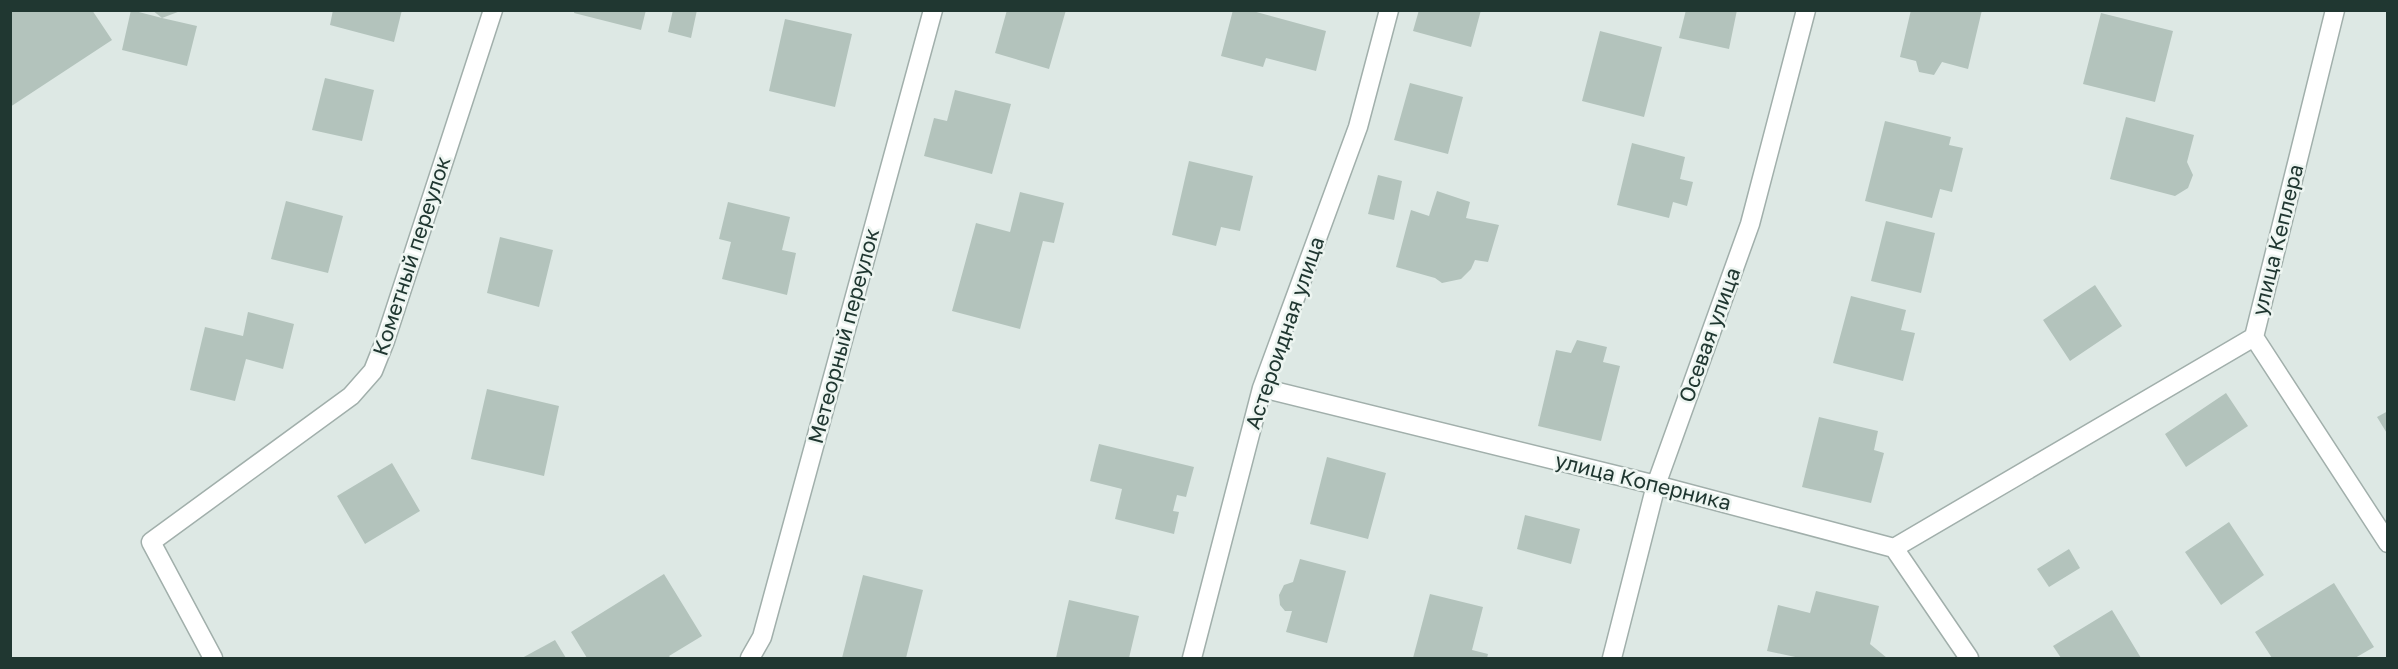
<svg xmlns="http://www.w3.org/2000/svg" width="2398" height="669" viewBox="0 0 2398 669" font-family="'Golos Text',sans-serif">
  <rect width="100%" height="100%" fill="#dde8e4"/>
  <path fill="#b3c3bc" d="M 10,10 L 92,10 L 112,40 L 10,107 Z
    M 131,10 L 162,18 L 152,10 L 183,10 L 162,18 L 197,26 L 187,66 L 122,50 Z
    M 333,10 L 402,10 L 394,42 L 330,25 Z
    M 575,10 L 646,10 L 641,30 L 574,13 Z
    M 673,10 L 697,10 L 691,38 L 668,32 Z
    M 1007,10 L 1066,10 L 1049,69 L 995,53 Z
    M 1233,10 L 1249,10 L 1326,31 L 1316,71 L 1266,58 L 1263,67 L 1221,56 Z
    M 1419,10 L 1481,10 L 1471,47 L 1413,31 Z
    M 1686,10 L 1737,10 L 1729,49 L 1679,38 Z
    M 1911,10 L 1982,10 L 1968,69 L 1942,62 L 1934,75 L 1919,72 L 1916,61 L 1900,57 Z
    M 2101,13 L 2173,31 L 2155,102 L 2083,84 Z
    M 785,19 L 852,34 L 835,107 L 769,91 Z
    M 1600,31 L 1662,47 L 1644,117 L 1582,101 Z
    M 325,78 L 374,90 L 362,141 L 312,130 Z
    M 1410,83 L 1463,97 L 1448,154 L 1394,140 Z
    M 955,90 L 1011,104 L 992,174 L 924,156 L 934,118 L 947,121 Z
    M 2126,117 L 2194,135 L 2187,162 L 2193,175 L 2188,188 L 2175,196 L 2110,179 Z
    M 1885,121 L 1951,137 L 1949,145 L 1963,148 L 1952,192 L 1940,189 L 1932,218 L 1865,201 Z
    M 1632,143 L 1685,157 L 1680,179 L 1693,182 L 1687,206 L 1673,202 L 1669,218 L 1617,205 Z
    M 1189,161 L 1253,176 L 1240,231 L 1221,227 L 1216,246 L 1172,235 Z
    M 1378,175 L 1402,181 L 1394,220 L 1368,214 Z
    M 1437,191 L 1470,202 L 1466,218 L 1499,225 L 1488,262 L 1475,260 L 1471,269 L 1461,279 L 1442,283 L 1435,278 L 1396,267 L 1411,210 L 1429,216 Z
    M 1020,192 L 1064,203 L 1054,243 L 1043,241 L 1020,329 L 952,311 L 976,223 L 1010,232 Z
    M 286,201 L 343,216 L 328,273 L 271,259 Z
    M 728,202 L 790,217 L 782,250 L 796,253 L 787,295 L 722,279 L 731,242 L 719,239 Z
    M 1886,221 L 1935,233 L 1921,293 L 1871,281 Z
    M 500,237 L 553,250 L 539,307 L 487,293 Z
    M 2095,285 L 2122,326 L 2070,361 L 2043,320 Z
    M 1851,296 L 1906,310 L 1901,330 L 1915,333 L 1903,381 L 1833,363 Z
    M 248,312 L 294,324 L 283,369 L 246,359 L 235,401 L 190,390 L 205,327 L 243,336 Z
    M 1577,340 L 1607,347 L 1603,362 L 1620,366 L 1601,441 L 1538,426 L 1556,350 L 1571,353 Z
    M 487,389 L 559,406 L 544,476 L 471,459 Z
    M 2226,393 L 2248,426 L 2186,467 L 2165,434 Z
    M 2388,411 L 2388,435 L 2377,417 Z
    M 1819,417 L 1878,431 L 1874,450 L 1884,453 L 1871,503 L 1802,487 Z
    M 1099,444 L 1194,467 L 1186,497 L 1177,495 L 1173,511 L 1179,512 L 1174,534 L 1115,519 L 1122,489 L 1090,481 Z
    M 1327,457 L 1386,473 L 1368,539 L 1310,524 Z
    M 392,463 L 420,511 L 365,544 L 337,496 Z
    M 1525,515 L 1580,529 L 1571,564 L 1517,549 Z
    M 2229,522 L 2264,575 L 2221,605 L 2185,552 Z
    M 2069,549 L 2080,568 L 2049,587 L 2037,569 Z
    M 1300,559 L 1346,571 L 1327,643 L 1286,632 L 1292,611 L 1285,611 L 1280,605 L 1279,595 L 1284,585 L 1293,582 Z
    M 664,574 L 702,636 L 669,656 L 671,658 L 587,658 L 571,632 Z
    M 863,575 L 923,590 L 906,658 L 842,658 Z
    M 2334,583 L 2374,647 L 2355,658 L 2272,658 L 2255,632 Z
    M 1816,591 L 1879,606 L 1870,644 L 1887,658 L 1800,658 L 1767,651 L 1778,605 L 1810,613 Z
    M 1430,594 L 1483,607 L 1472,650 L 1488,654 L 1487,658 L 1413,658 Z
    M 1069,600 L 1139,616 L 1129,658 L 1056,658 Z
    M 2112,610 L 2141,658 L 2061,658 L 2053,646 Z
    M 555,640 L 566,658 L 522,658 Z"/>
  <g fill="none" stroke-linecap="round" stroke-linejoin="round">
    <defs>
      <path id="street" d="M 2335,10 L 2254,337 L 2388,543
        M 1262,388 L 1656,485 L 1894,548 L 1969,658
        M 1894,548 L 2254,337
        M 213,658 L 151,542 L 351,396 L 373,371 L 385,341 L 493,10
        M 750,658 L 762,637 L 933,10
        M 1192,658 L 1262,388 L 1358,127 L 1389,10
        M 1612,658 L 1656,485 L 1750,224 L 1806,10"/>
    </defs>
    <use href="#street" stroke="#a1afab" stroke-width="21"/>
    <use href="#street" stroke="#fff" stroke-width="18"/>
  </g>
  <g text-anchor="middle" stroke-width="5" stroke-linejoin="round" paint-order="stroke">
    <g font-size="21" fill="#203731" stroke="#edf5f1">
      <text transform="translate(2278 240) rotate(-76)" y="7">улица Кеплера</text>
      <text transform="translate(412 256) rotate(-72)" y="7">Кометный переулок</text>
      <text transform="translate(1285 333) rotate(-71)" y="7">Астероидная улица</text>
      <text transform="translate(1710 335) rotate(-70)" y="7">Осевая улица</text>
      <text transform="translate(844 336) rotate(-75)" y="7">Метеорный переулок</text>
      <text transform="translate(1643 482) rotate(14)" y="7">улица Коперника</text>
    </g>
  </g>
  <rect width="2398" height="669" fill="none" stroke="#203731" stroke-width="24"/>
</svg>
